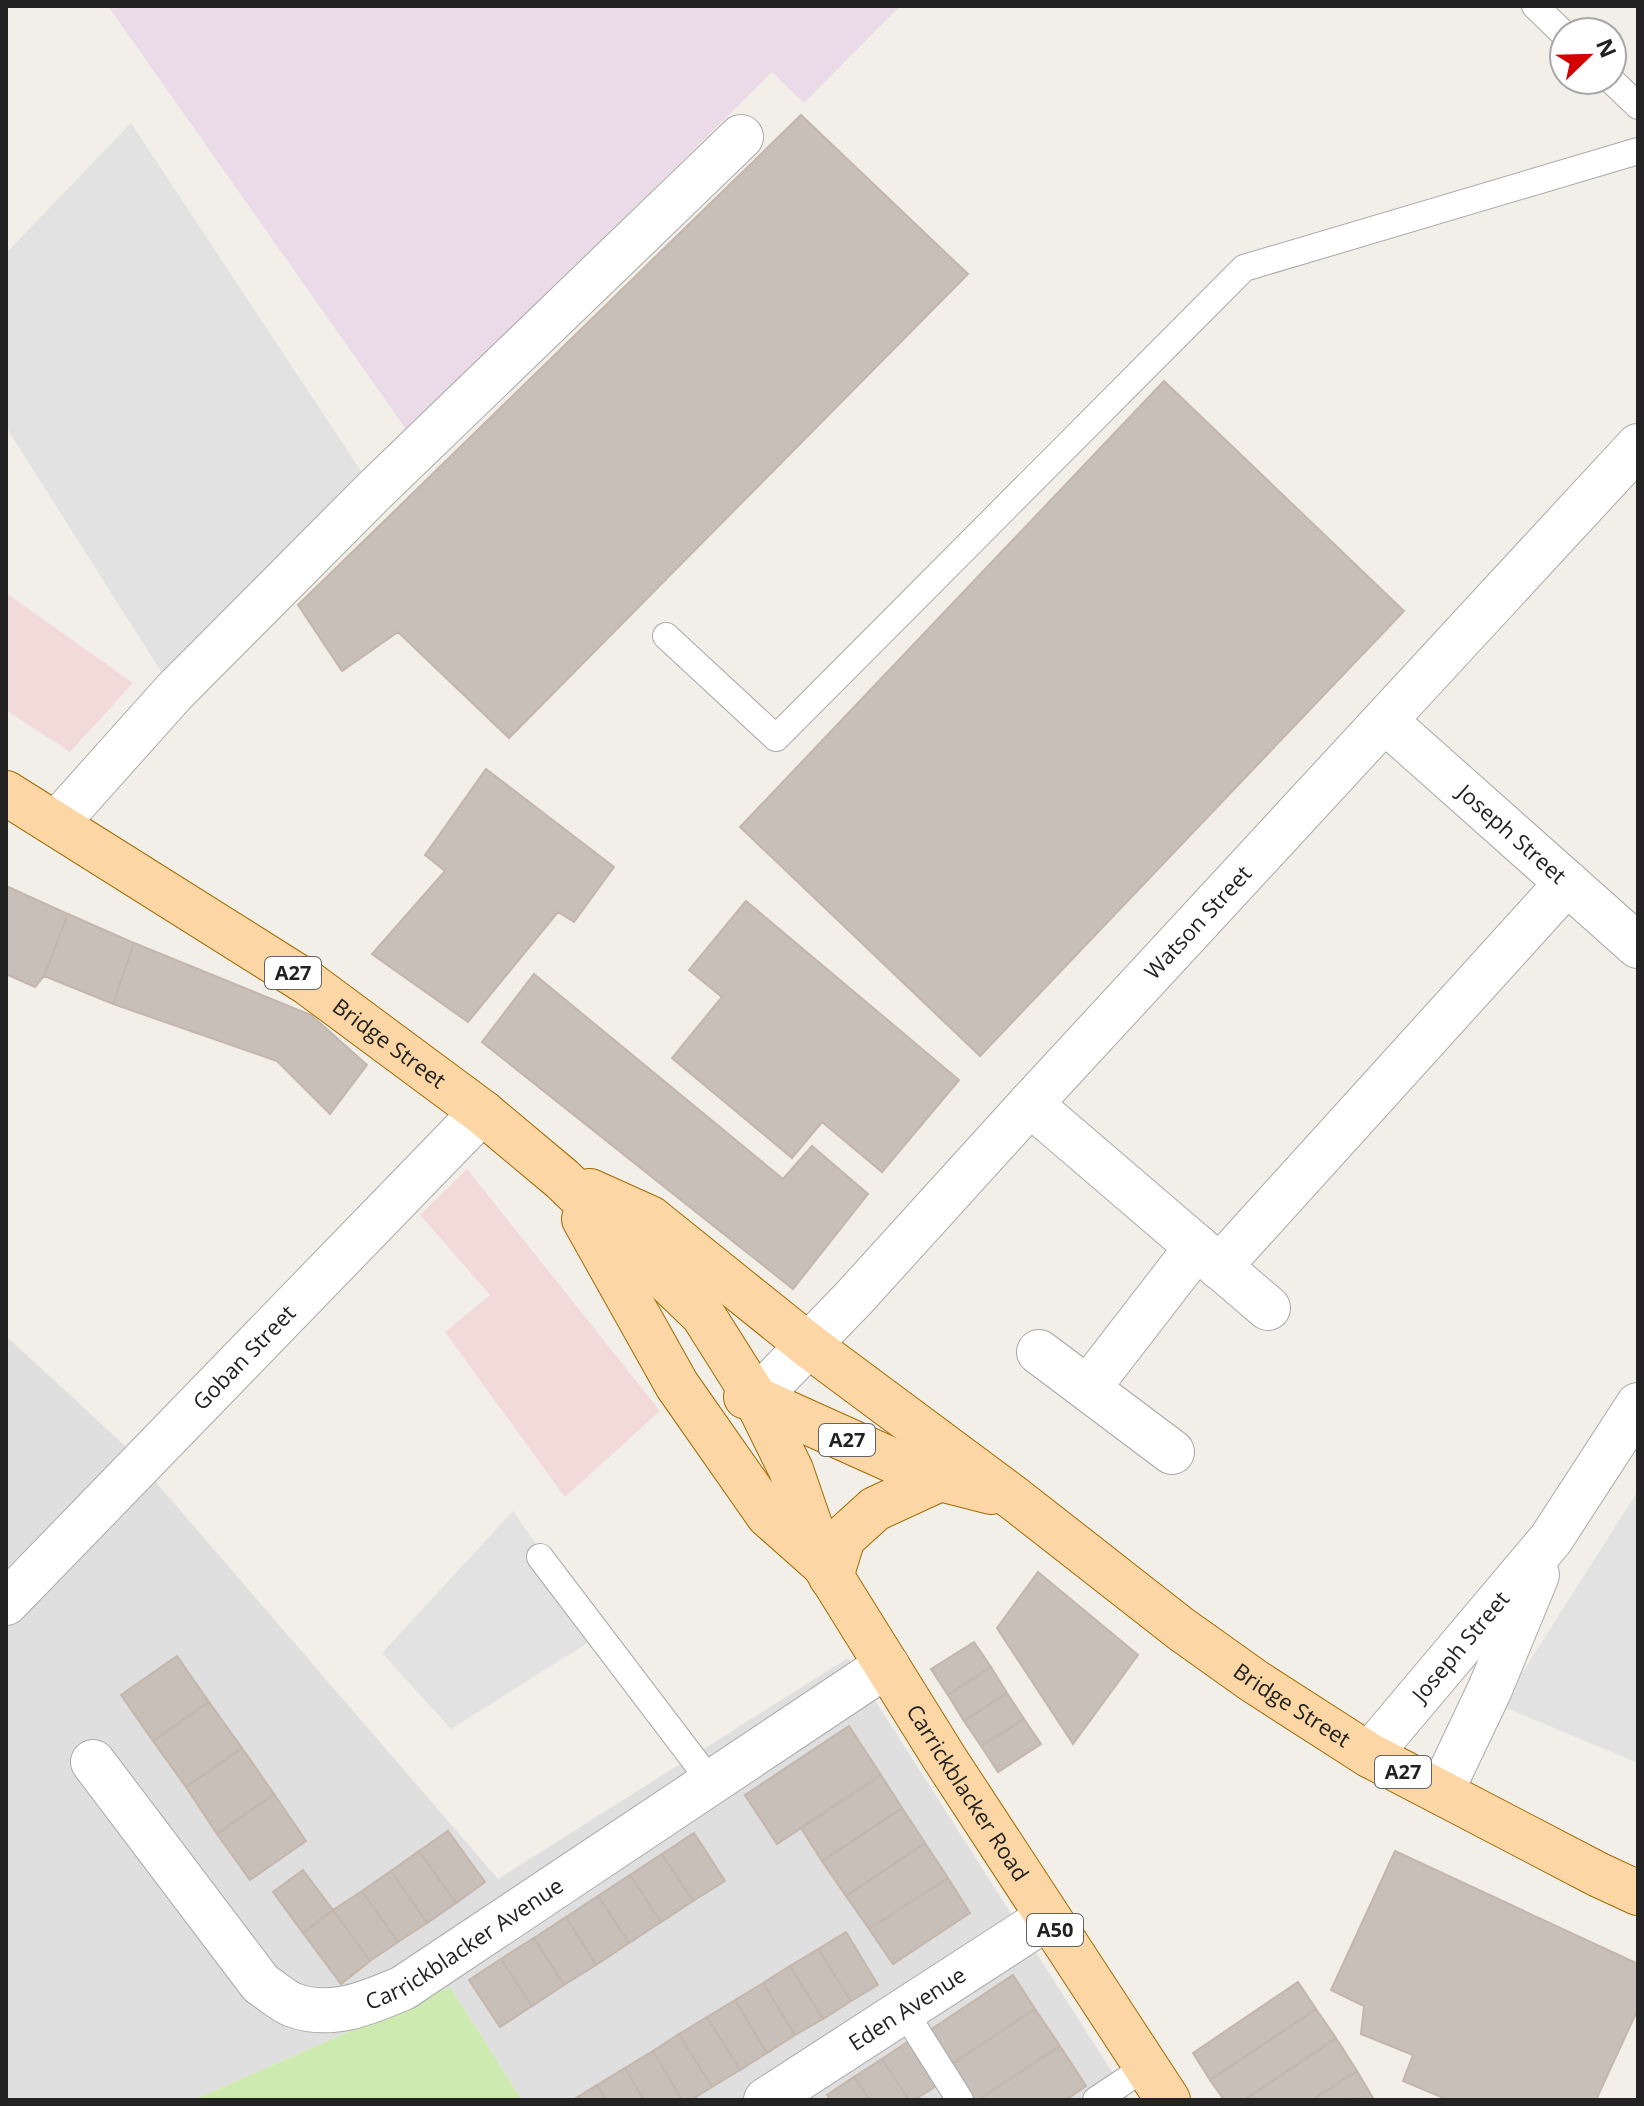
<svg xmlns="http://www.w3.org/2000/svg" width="1644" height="2106" viewBox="0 0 1644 2106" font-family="'Open Sans',sans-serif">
  <rect width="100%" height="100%" fill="#f2efe9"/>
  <path fill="#e0dfdf" d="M 6,1336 L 123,1444 L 498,1879 L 848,1658 L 1130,2100 L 522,2100 L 450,1987 L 193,2100 L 6,2100 Z"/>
  <path fill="#f2dad9" d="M 6,593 L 133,683 L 70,752 L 6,710 Z
    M 467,1169 L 660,1411 L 565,1497 L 445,1332 L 490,1295 L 420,1215 Z"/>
  <path fill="#ebdbe8" d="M 108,6 L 900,6 L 804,103 L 772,72 L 408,432 Z"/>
  <path fill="#cdebb0" d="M 450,1987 L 522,2100 L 193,2100 Z"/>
  <path fill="#e2e2e2" d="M 131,123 L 374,491 L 174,692 L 6,427 L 6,253 Z
    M 1638,1491 L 1638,1763 L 1501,1706 Z
    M 513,1511 L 600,1635 L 451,1729 L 382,1653 Z"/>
  <path fill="#c7bfb8" stroke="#c4b6ab" stroke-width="2" d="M 801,115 L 968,274 L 509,738 L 398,632 L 342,671 L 298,605 Z
    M 1164,381 L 1404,611 L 980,1056 L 740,827 Z
    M 486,769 L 614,867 L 574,922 L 558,912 L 468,1022 L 372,954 L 445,871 L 425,855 Z
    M 6,886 L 68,914 L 44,976 L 35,987 L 6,974 Z
    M 746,901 L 959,1080 L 882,1172 L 822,1122 L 792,1158 L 672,1058 L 722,997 L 689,970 Z
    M 68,914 L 134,943 L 113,1004 L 44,976 Z
    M 134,943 L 311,1015 L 367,1065 L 330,1114 L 277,1061 L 113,1004 Z
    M 534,974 L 783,1179 L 812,1146 L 868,1194 L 793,1289 L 482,1042 Z
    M 1038,1572 L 1138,1655 L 1073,1744 L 997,1628 Z
    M 974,1642 L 991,1667 L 948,1695 L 931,1669 Z
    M 177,1656 L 209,1702 L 153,1741 L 121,1695 Z
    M 991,1667 L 1007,1693 L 964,1721 L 948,1695 Z
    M 1007,1693 L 1024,1719 L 981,1746 L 964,1721 Z
    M 209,1702 L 242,1748 L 186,1787 L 153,1741 Z
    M 1024,1719 L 1041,1744 L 998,1772 L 981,1746 Z
    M 849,1726 L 881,1775 L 777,1844 L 745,1795 Z
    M 242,1748 L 274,1794 L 217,1834 L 186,1787 Z
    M 881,1775 L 902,1808 L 822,1861 L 801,1828 Z
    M 274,1794 L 306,1841 L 250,1880 L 217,1834 Z
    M 902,1808 L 925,1843 L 846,1896 L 822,1861 Z
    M 448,1831 L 485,1882 L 456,1903 L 419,1851 Z
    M 694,1833 L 725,1881 L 693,1901 L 662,1854 Z
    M 925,1843 L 948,1878 L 869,1929 L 846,1896 Z
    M 419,1851 L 456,1903 L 427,1923 L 391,1871 Z
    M 1395,1851 L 1638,1964 L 1638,2009 L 1596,2100 L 1448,2100 L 1403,2081 L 1413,2055 L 1361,2034 L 1364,2006 L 1331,1990 Z
    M 662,1854 L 693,1901 L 661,1922 L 630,1875 Z
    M 303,1870 L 333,1910 L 303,1933 L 273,1892 Z
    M 391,1871 L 427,1923 L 398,1942 L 362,1891 Z
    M 630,1875 L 661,1922 L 629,1943 L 598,1896 Z
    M 948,1878 L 970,1913 L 893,1964 L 869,1929 Z
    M 362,1891 L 398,1942 L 370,1961 L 333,1910 Z
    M 598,1896 L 629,1943 L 596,1965 L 566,1917 Z
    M 333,1910 L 370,1961 L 341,1984 L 303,1933 Z
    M 566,1917 L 596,1965 L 564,1985 L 534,1938 Z
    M 846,1932 L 878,1985 L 851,2001 L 818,1949 Z
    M 534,1938 L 564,1985 L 532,2006 L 501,1959 Z
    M 818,1949 L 851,2001 L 823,2019 L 790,1966 Z
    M 501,1959 L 532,2006 L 500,2027 L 469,1980 Z
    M 790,1966 L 823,2019 L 795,2035 L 763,1983 Z
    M 1013,1975 L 1035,2009 L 949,2066 L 927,2032 Z
    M 1298,1982 L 1316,2009 L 1210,2080 L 1193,2053 Z
    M 763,1983 L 795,2035 L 767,2053 L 735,2000 Z
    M 735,2000 L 767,2053 L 740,2070 L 707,2017 Z
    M 1035,2009 L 1060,2046 L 978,2100 L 971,2100 L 949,2066 Z
    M 1316,2009 L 1336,2038 L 1244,2100 L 1224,2100 L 1210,2080 Z
    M 707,2017 L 740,2070 L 712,2087 L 679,2034 Z
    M 679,2034 L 712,2087 L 691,2100 L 682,2100 L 653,2051 Z
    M 1336,2038 L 1357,2071 L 1312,2100 L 1244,2100 Z
    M 909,2041 L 938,2085 L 914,2100 L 909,2100 L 882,2059 Z
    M 1060,2046 L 1086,2086 L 1066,2100 L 978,2100 Z
    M 653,2051 L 682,2100 L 644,2100 L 625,2068 Z
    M 882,2059 L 909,2100 L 870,2100 L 854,2077 Z
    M 625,2068 L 644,2100 L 606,2100 L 597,2085 Z
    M 1357,2071 L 1373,2098 L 1312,2100 Z
    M 854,2077 L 870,2100 L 831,2100 L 827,2095 Z
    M 597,2085 L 606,2100 L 573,2100 Z"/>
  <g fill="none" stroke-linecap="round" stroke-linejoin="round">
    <defs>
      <path id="service" d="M 1535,6 L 1564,34
        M 1611,80 L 1638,106
        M 666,636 L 776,738 L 1244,268 L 1638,151
        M 540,1557 L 711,1782
        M 904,2011 L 960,2100
        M 1096,2100 L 1147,2066"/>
      <g id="minor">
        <path id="s1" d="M 1385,721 L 1638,946"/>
        <path d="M 56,824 L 174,692 L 374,491 L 741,137"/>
        <path d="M 1030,1104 L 1268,1308"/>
        <path d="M 1219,1267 L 1567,883"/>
        <path d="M 1039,1352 L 1172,1452"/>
        <path d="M 1088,1388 L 1197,1247"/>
        <path id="s2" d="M 756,1399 L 853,1299 L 1030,1104 L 1638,446"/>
        <path id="s3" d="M 6,1603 L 482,1112"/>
        <path id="s4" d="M 93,1762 L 261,1984 C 271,1990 282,2001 293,2005 C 331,2019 368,2003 403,1988 L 887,1665"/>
        <path id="s5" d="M 766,2100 L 1047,1918"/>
      </g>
      <g id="tertiary">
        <path id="s6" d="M 1369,1755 L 1551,1539 L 1638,1405"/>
        <path d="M 1441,1792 L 1490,1689 L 1537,1575"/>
      </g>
      <g id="primary">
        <path id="s7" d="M 6,793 L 308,983 L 482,1112 L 562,1179 L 703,1315 L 756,1399 L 791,1470 L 823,1563 L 945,1759 L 1168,2100"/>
        <path id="s8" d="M 590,1191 L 650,1218 L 808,1345 L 1015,1499 L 1181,1629 L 1254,1681 L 1369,1755 L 1599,1875 L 1638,1893"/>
        <path d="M 584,1219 L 677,1385 L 768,1515 L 821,1562"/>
        <path d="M 746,1397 L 756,1399 L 896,1462 L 940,1479 L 991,1492"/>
        <path d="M 831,1577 L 843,1538 L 875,1509 L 940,1479"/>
      </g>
    </defs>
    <use href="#service" stroke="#a9a9a9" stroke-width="28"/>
    <use href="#minor" stroke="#a9a9a9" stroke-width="46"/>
    <use href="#tertiary" stroke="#a9a9a9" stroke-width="46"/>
    <use href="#primary" stroke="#a06b00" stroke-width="46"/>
    <use href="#service" stroke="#fff" stroke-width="26"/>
    <use href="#minor" stroke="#fff" stroke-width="44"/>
    <use href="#tertiary" stroke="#fff" stroke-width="44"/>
    <use href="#primary" stroke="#fcd6a4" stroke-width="44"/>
  </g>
  <g text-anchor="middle" stroke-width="6" stroke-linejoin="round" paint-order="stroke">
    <g fill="#fff" stroke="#646464" stroke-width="2">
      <rect x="265" y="957" width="56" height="32" rx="6"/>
      <rect x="819" y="1424" width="56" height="32" rx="6"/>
      <rect x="1375" y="1756" width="56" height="32" rx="6"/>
      <rect x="1027" y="1914" width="56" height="32" rx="6"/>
    </g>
    <g font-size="20" font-weight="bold" fill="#222">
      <text x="293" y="980">A27</text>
      <text x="847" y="1447">A27</text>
      <text x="1403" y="1779">A27</text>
      <text x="1055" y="1937">A50</text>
    </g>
    <g font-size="22" fill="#222" stroke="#fff">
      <text dy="8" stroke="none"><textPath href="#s1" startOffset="170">Joseph Street</textPath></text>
      <text dy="8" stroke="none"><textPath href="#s2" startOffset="650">Watson Street</textPath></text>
      <text dy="8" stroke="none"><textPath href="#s7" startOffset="458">Bridge Street</textPath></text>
      <text dy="8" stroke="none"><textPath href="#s3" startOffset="342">Goban Street</textPath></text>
      <text dy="8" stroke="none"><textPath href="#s6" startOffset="142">Joseph Street</textPath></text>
      <text dy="8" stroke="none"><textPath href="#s8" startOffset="872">Bridge Street</textPath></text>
      <text dy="8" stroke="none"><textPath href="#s7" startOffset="1422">Carrickblacker Road</textPath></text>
      <text dy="8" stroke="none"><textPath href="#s4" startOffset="506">Carrickblacker Avenue</textPath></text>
      <text dy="8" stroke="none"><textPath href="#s5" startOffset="168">Eden Avenue</textPath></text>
    </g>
  </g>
  <rect width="1644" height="2106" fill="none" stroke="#222222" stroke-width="16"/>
  <g transform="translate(1588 56) rotate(67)"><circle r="38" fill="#ffffff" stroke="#a7a7a7" stroke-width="2"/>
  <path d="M0-6L14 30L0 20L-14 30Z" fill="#d40000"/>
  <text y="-12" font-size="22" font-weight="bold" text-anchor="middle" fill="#222222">N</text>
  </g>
</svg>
